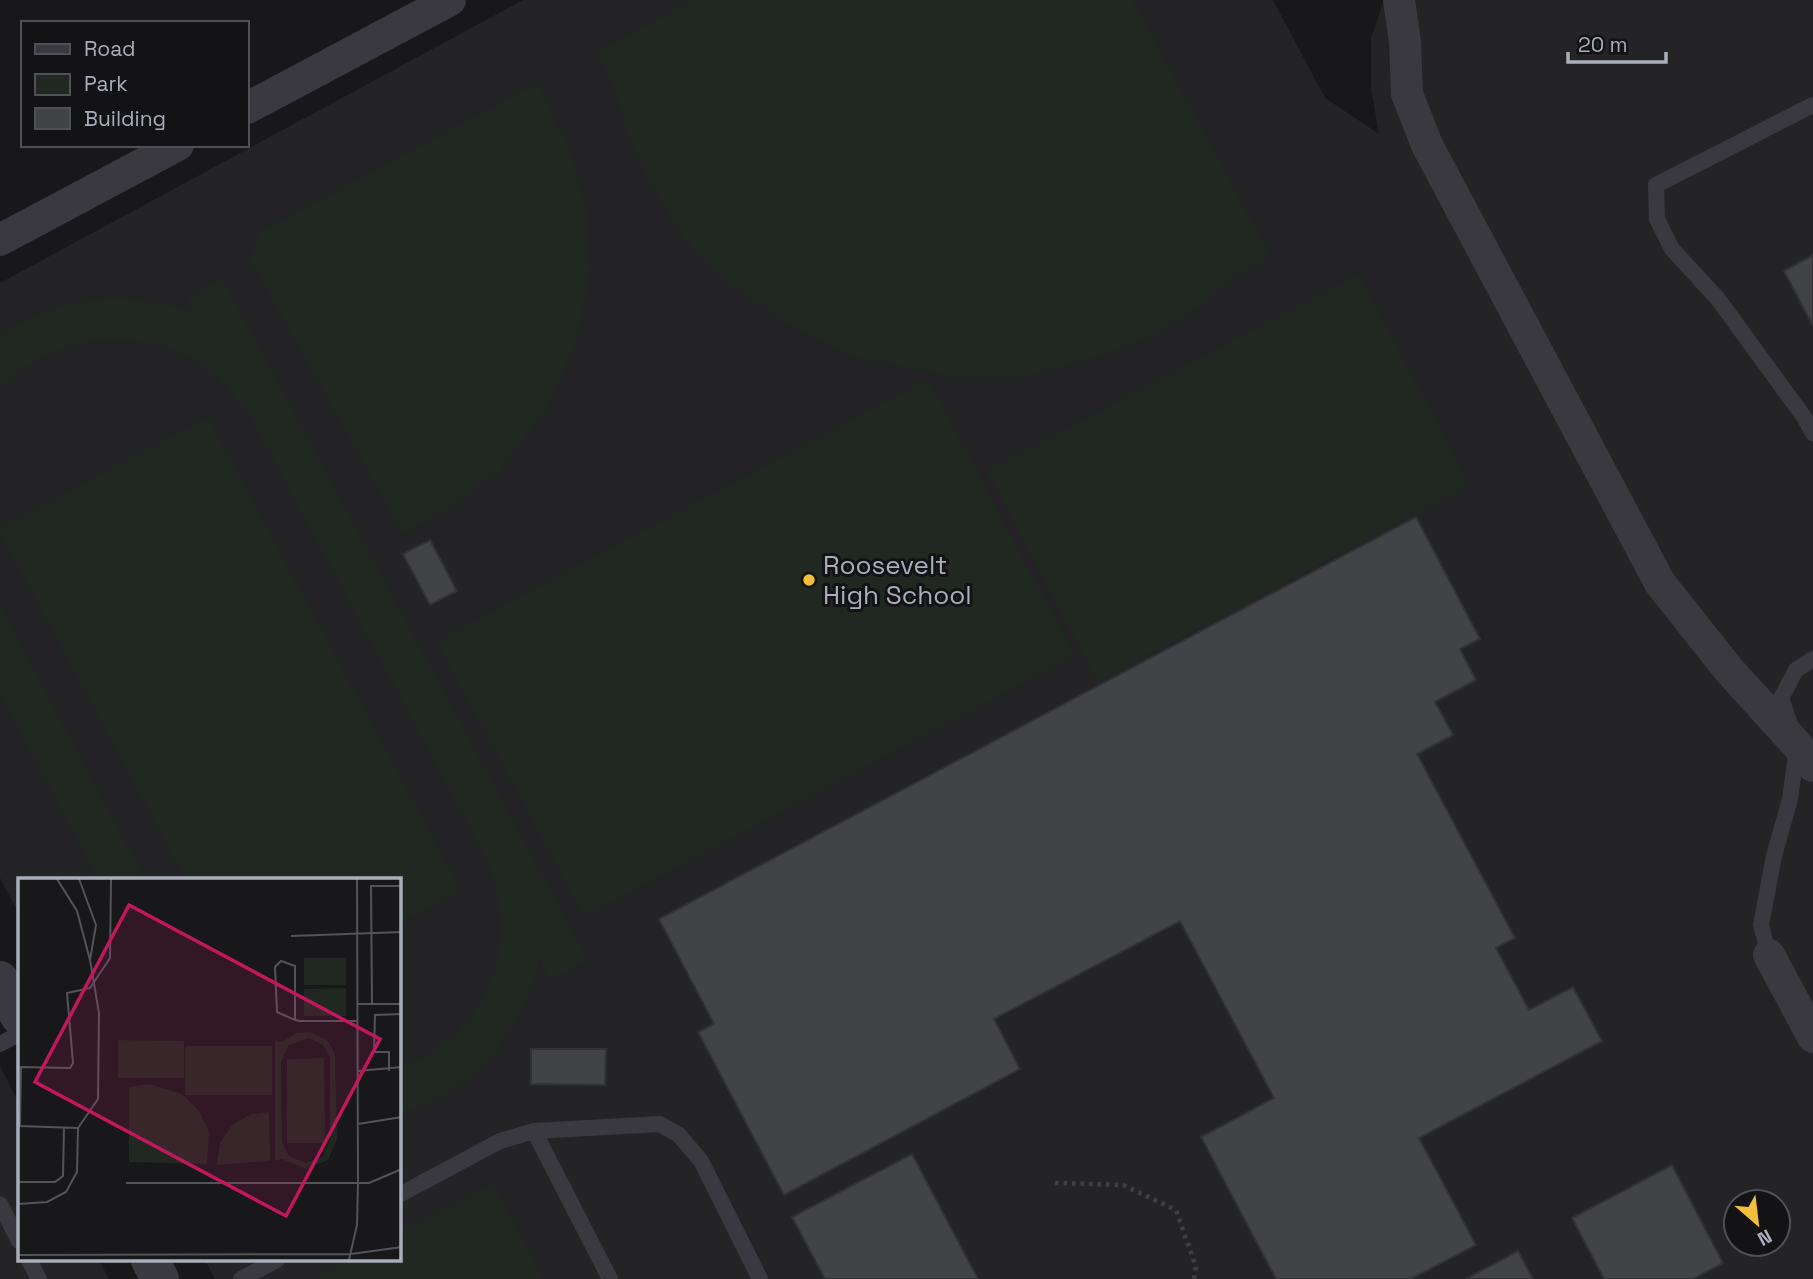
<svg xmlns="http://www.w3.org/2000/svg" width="1813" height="1279" viewBox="0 0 1813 1279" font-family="'Space Grotesk',sans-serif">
  <rect width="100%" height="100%" fill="#18181a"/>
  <path fill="#242427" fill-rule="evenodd" d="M 523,0 L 1273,0 L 1325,98 L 1379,134 L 1371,88 L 1371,38 L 1384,0 L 1813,0 L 1813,1279 L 215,1279 L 205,1260 L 399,1260 L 399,880 L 19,880 L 19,914 L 0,878 L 0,283 ZM 1736,1202 L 1778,1202 L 1778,1244 L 1736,1244 Z
    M 0,1066 L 19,1104 L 19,1260 L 99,1260 L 109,1279 L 0,1279 Z"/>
  <path fill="#202821" d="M 693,0 L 1133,0 L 1271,257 L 1238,274 L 1198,308 L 1156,334 L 1102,355 L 1030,375 L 949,376 L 855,357 L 790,326 L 734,288 L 683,238 L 647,178 L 625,128 L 611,80 L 595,53 Z
    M 537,83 L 570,150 L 588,215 L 589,283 L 574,347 L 547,409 L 500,470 L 459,502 L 403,534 L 250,260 L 260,232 Z
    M 1359,274 L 1470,485 L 1097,681 L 986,471 Z
    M 222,278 L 588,960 L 551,980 L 539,960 C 522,1032 473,1094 399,1113 L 399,1070 C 491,1029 523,945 483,853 L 252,420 C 238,400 225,382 205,368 C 145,322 48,332 0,391 L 0,335 C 65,295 122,289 194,313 L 186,298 Z
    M 928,379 L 1075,655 L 584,917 L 436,641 Z
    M 208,417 L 461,890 L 399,923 L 399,880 L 186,880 L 0,533 L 0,528 Z
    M 0,606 L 146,880 L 99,880 L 0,694 Z
    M 493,1183 L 544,1279 L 313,1279 L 349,1260 L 399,1260 L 399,1233 Z"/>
  <path fill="#424347" stroke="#323236" stroke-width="2" d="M 1813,255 L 1813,326 L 1784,271 Z
    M 1416,517 L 1480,639 L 1460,649 L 1476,680 L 1435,702 L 1453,735 L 1417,754 L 1515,938 L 1496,948 L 1529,1010 L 1573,987 L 1602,1041 L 1419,1138 L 1476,1245 L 1411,1279 L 1276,1279 L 1201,1137 L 1274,1098 L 1180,921 L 994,1019 L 1020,1069 L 784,1195 L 698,1032 L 714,1024 L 659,919 Z
    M 430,540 L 457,591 L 430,605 L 403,554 Z
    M 531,1049 L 606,1049 L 605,1085 L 531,1084 Z
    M 912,1154 L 978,1279 L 825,1279 L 792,1217 Z
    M 1672,1165 L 1723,1263 L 1693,1279 L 1604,1279 L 1572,1218 Z
    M 1518,1251 L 1533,1279 L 1466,1279 Z"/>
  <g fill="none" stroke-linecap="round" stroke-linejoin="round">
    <path stroke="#3f4046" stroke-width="4.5" stroke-dasharray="3.5 5" stroke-linecap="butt" d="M 1055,1183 L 1123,1185 L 1176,1210 L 1196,1267 L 1194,1279"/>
    <path stroke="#39393f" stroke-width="16" d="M 1813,105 L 1656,185 L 1657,219 L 1672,249 L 1718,299 L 1804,417 L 1813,433
      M 1791,727 L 1781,698 L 1796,670 L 1813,659
      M 1769,955 L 1761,925 L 1774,856 L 1790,799 L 1797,748
      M 0,1044 L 19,1034
      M 534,1131 L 610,1279
      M 399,1195 L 500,1141 L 534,1131 L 660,1124 L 679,1135 L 701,1161 L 760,1279
      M 0,1204 L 19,1241
      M 29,1260 L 39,1279
      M 241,1279 L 277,1260"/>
    <path stroke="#39393f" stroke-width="32" d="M 1399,0 L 1405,42 L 1407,94 L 1427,145 L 1660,583 L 1729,670 L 1798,746 L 1813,766
      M 247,108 L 450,0
      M 0,240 L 178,145
      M 1769,955 L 1813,1037"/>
    <path stroke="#39393f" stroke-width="38" d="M 0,980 L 19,1016
      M 150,1260 L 160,1279"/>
  </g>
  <circle fill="#f1bf39" stroke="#131315" stroke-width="2.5" cx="809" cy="580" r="7"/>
  <g text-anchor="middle" stroke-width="6" stroke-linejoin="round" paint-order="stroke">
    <g font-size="26" fill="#aaaeba" stroke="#131315" text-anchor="start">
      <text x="823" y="574">Roosevelt<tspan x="823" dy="30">High School</tspan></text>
    </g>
  </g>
  <g transform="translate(18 878)">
    <rect width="383" height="383" fill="#18181a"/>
    <path d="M 286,80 L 328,80 L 328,107 L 286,107 ZM 328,110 L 328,138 L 286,138 L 286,111 ZM 292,154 L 309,162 L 317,175 L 319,261 L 310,282 L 288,291 L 264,281 L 257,283 L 257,162 L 264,164 L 278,155 ZM 291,160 L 305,167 L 312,180 L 312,261 L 305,278 L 288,285 L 271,278 L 264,265 L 263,184 L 271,167 ZM 100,162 L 166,163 L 166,200 L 100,200 ZM 167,168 L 254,168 L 254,217 L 167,217 ZM 306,180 L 307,265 L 269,265 L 269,181 ZM 132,206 L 164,216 L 182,234 L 191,254 L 189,286 L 111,284 L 111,209 ZM 251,234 L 252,283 L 199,287 L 202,265 L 214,247 L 233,236 Z" fill="#202821" fill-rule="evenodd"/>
    <path fill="none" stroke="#52545a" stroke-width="2" d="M 61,1 L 78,47 L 72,82M 273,58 L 384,54M 339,126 L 384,126M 354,126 L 353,8 L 384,8M 277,142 L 277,88 L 263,83 L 257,89 L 259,134 L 277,142 L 282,143 L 339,143M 340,193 L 384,189M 371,193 L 371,174 L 356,174 L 357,137 L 384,136M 340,246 L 384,239M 60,250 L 2,248 L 3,189 L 52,190 L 55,185 L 49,115 L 72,110 L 92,80 L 93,1M 0,304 L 37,304 L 45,298 L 46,249M 108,305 L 351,305 L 384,291M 0,326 L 29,324 L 48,314 L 59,294 L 60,250 L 80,221 L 81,135 L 72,82 L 59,33 L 39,1M 0,377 L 333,376 L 384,369M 331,382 L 339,347 L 340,304 L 339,1"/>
    <path fill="#c2185b" fill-opacity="0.15" stroke="#c2185b" stroke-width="3.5" d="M 111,27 L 362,161 L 268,338 L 17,204 Z"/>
    <rect width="383" height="383" fill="none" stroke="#aaaeba" stroke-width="3.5"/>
  </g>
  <rect x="21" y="21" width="228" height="126" fill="#131315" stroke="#4f5157" stroke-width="2"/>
  <rect x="35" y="44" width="35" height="10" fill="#39393f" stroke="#4f5157" stroke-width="2"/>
  <text x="84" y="56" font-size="21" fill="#aaaeba">Road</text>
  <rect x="35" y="74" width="35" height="21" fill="#202821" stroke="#4f5157" stroke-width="2"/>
  <text x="84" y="91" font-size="21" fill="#aaaeba">Park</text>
  <rect x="35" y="108" width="35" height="21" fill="#424347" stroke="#4f5157" stroke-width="2"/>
  <text x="84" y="126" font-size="21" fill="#aaaeba">Building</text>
  <g transform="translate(1757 1223) rotate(152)"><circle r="33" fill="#131315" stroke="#4f5157" stroke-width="2"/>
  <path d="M0-5L12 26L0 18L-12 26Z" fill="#f1bf39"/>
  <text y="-10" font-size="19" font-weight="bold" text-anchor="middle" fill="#aaaeba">N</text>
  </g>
  <path d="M1568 52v10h98v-10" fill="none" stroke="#aaaeba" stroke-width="3.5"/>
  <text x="1578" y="52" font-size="21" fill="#aaaeba" stroke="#131315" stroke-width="5" paint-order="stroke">20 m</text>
</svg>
